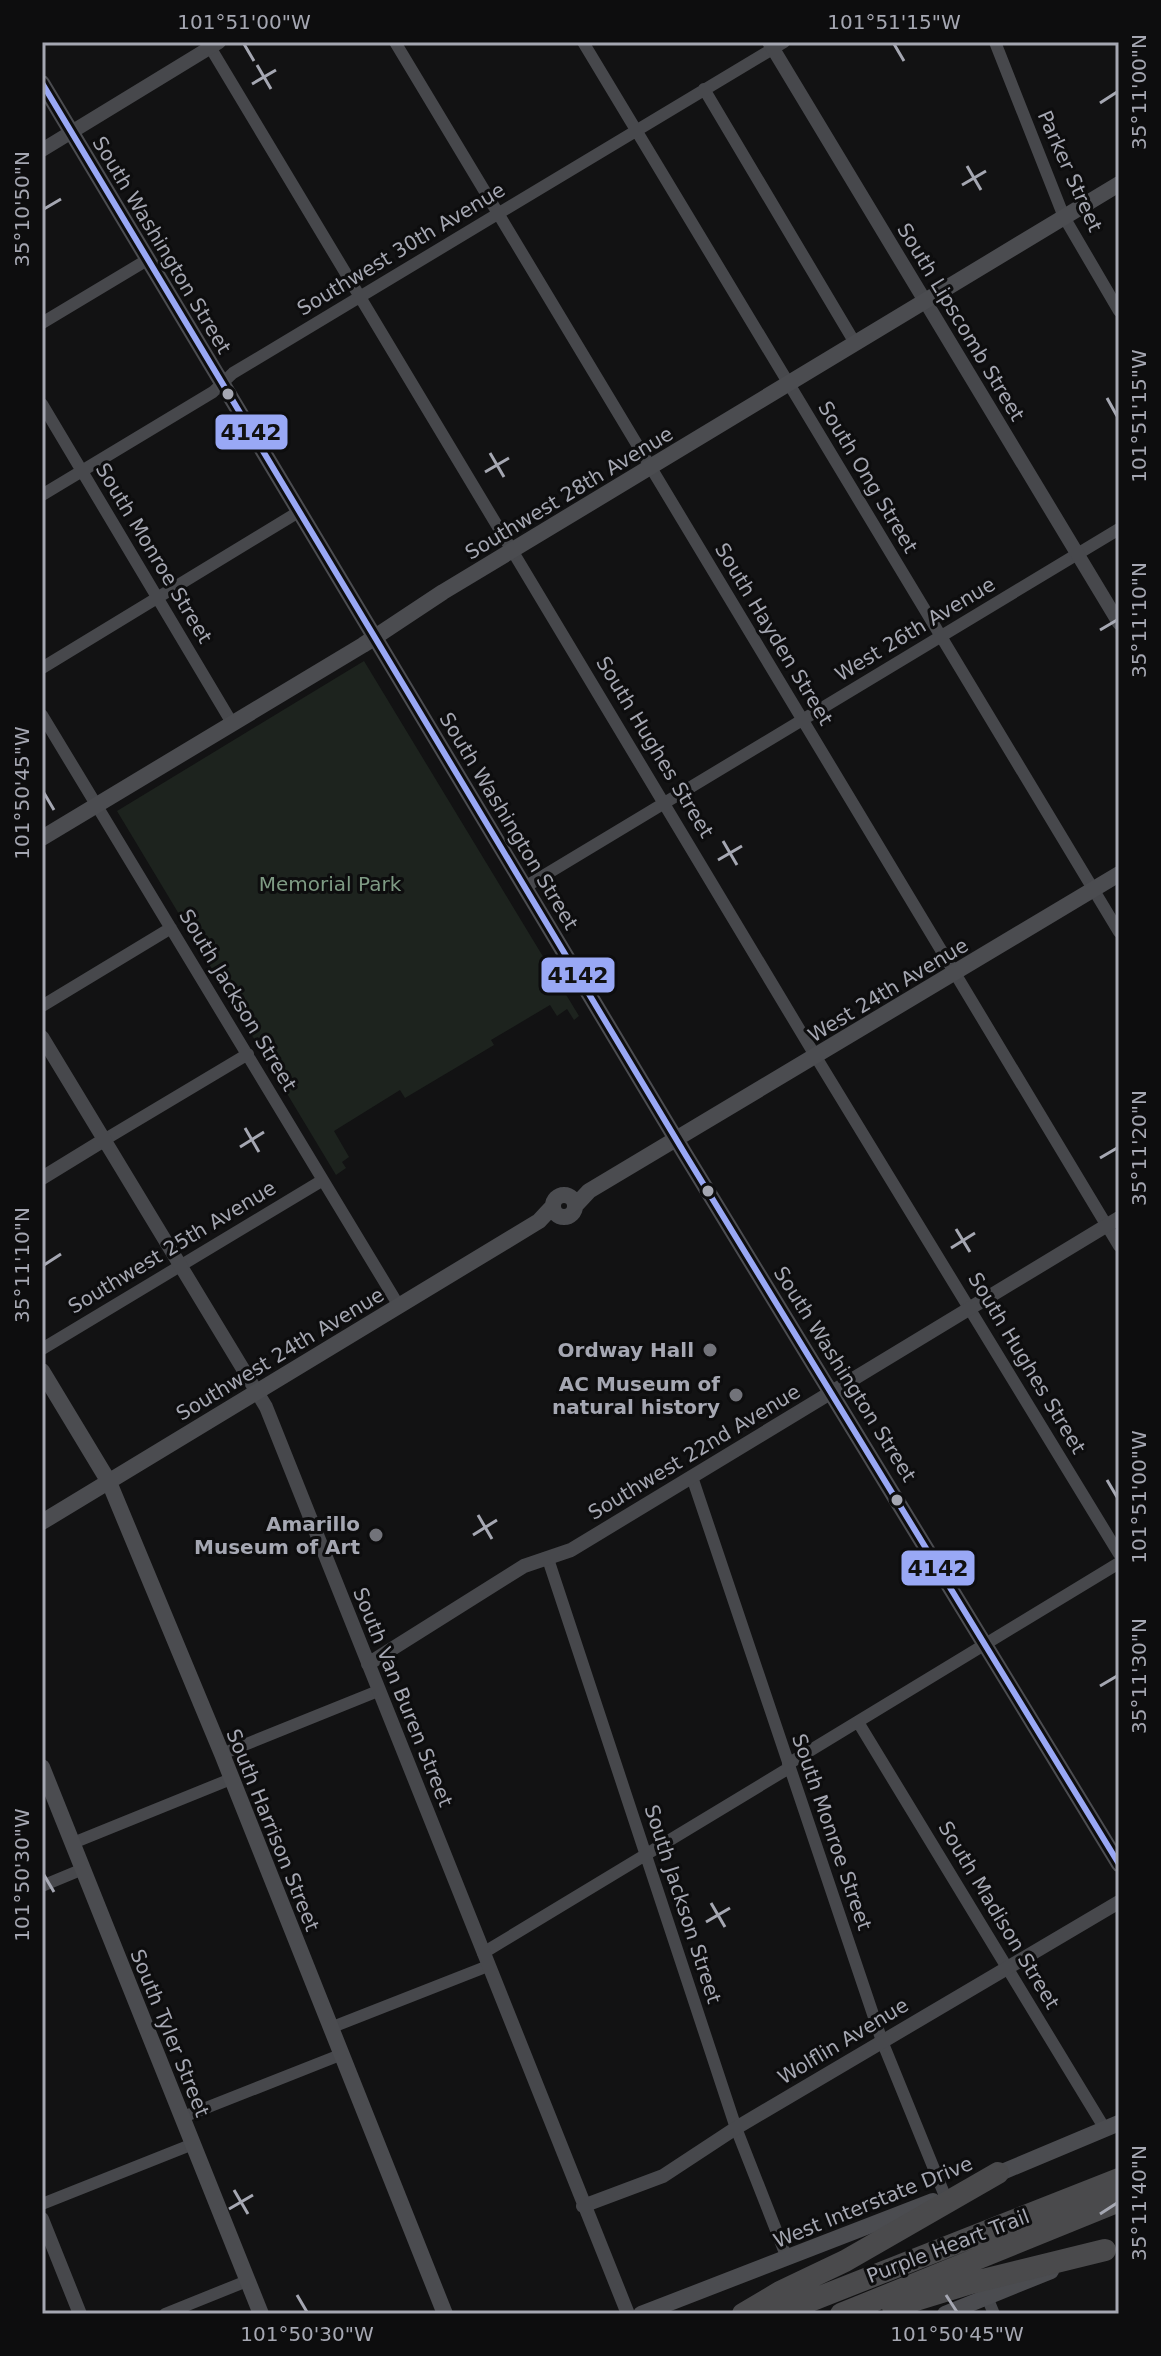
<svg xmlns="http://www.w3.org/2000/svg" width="1161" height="2356" viewBox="0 0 1161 2356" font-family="'DejaVu Sans',sans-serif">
  <rect width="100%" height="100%" fill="#121213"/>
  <path fill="#1d231e" d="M 364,661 L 579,1016 L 574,1020 L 567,1009 L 557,1016 L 550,1005 L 491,1040 L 494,1045 L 405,1098 L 400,1090 L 334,1131 L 349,1157 L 342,1162 L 346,1168 L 336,1175 L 117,811 Z"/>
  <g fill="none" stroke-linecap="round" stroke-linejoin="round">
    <path stroke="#47484c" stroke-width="12" d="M 207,42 L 816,1057 L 1119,1554
      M 395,42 L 1119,1246
      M 583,42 L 1119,932
      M 995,42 L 1064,217 L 1119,311
      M 704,89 L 855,343
      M 42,323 L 147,260
      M 42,404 L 232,723
      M 42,495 L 213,392 L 233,373 L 784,42
      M 42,668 L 300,511
      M 42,715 L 399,1306
      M 525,887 L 1119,529
      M 42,1006 L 171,928
      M 104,1140 L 248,1054
      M 42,1349 L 323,1180
      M 692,1477 L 882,2041 L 945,2196
      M 548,1559 L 736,2128 L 787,2258
      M 858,1722 L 1105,2129
      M 222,1754 L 378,1691
      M 788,1764 L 1119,1563
      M 73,1843 L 231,1779
      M 42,1886 L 83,1869
      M 483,1953 L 789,1768
      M 330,2028 L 488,1966
      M 183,2117 L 340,2055
      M 42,2204 L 193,2144
      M 987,2297 L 994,2314
      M 165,2314 L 247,2281"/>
    <path stroke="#47484c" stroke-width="14" d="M 769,42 L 1119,623
      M 42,150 L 219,42
      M 42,1037 L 266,1407 L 628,2314
      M 42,1178 L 104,1140
      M 368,1664 L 524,1566 L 571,1550 L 1119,1218
      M 583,2206 L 663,2176 L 736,2128 L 1119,1902
      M 42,2219 L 80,2314"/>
    <path stroke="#4b4c50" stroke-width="16" d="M 42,83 L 685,1154 L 1119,1864
      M 42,838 L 363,645 L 443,592 L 1119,184
      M553 1206a11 11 0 1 1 22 0a11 11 0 1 1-22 0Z
      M 575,1206 L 589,1191 L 1119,874
      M 42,1371 L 109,1482 L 222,1754 L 445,2314
      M 42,1522 L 539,1221 L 553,1206
      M 42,1767 L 261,2314
      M 988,2178 L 1119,2123
      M 641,2314 L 933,2201
      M 945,2314 L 1051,2271"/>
    <path stroke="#4a4a4c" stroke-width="22" d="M 893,2307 L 971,2283 L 1105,2250
      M 743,2314 L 780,2292 L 845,2261 L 998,2173
      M 777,2314 L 1119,2179
      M 841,2314 L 1119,2201"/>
    <defs>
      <path id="bus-1" d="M 42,83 L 685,1154 L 1119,1864"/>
    </defs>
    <use href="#bus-1" stroke="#0d0d0e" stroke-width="12"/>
    <use href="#bus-1" stroke="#99a8f5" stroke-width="6"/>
  </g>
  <path fill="none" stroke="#a5a7b2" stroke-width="3" d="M 244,44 L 254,61M 894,44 L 904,61M 257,65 L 271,89M 252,84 L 276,70M 1100,103 L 1117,92M 967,166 L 981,190M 962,185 L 986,171M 44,209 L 61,199M 1107,398 L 1117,416M 490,453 L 504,477M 485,472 L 509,458M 1100,630 L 1117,620M 44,793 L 54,810M 723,841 L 737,865M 718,860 L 742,846M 245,1128 L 259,1152M 240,1147 L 264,1132M 1100,1158 L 1117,1148M 956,1229 L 970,1252M 951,1248 L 975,1233M 44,1265 L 61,1254M 1107,1480 L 1117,1497M 478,1515 L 492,1539M 473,1535 L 497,1520M 1100,1686 L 1117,1676M 44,1875 L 54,1892M 711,1903 L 725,1927M 706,1922 L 730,1908M 234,2190 L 248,2214M 229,2209 L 253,2195M 1100,2214 L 1117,2203M 297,2295 L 307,2312M 946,2295 L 957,2312"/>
  <g fill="#a5a7b2" stroke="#0d0d0e" stroke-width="3">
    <circle cx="228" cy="394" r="7"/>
    <circle cx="708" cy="1191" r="7"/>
    <circle cx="897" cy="1500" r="7"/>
  </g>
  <g fill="#72737a" stroke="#0d0d0e" stroke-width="3">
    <circle cx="710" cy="1350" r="8"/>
    <circle cx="736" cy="1395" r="8"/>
    <circle cx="376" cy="1535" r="8"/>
  </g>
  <g text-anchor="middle" stroke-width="6" stroke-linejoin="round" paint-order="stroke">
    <g font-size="20" fill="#a5a7b2" stroke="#0d0d0e">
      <text transform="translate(1070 171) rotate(66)" y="7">Parker Street</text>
      <text transform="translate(162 245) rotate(59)" y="7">South Washington Street</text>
      <text transform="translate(401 249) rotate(-31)" y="7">Southwest 30th Avenue</text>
      <text transform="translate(961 322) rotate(59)" y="7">South Lipscomb Street</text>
      <text transform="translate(868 477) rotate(59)" y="7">South Ong Street</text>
      <text transform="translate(569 493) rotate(-31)" y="7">Southwest 28th Avenue</text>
      <text transform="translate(154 553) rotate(59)" y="7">South Monroe Street</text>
      <text transform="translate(915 629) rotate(-31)" y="7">West 26th Avenue</text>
      <text transform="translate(774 634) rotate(59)" y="7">South Hayden Street</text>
      <text transform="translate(655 747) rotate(59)" y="7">South Hughes Street</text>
      <text transform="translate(509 821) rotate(59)" y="7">South Washington Street</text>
      <text transform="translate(888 990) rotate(-31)" y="7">West 24th Avenue</text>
      <text transform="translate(238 1000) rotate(59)" y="7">South Jackson Street</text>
      <text transform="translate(172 1247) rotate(-31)" y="7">Southwest 25th Avenue</text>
      <text transform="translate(280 1354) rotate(-31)" y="7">Southwest 24th Avenue</text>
      <text transform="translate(1027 1363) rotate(59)" y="7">South Hughes Street</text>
      <text transform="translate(845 1374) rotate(58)" y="7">South Washington Street</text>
      <text transform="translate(694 1452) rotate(-31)" y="7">Southwest 22nd Avenue</text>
      <text transform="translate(403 1697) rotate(68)" y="7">South Van Buren Street</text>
      <text transform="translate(273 1830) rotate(68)" y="7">South Harrison Street</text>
      <text transform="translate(832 1832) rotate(71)" y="7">South Monroe Street</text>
      <text transform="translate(683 1904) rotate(72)" y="7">South Jackson Street</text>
      <text transform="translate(999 1915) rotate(59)" y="7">South Madison Street</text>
      <text transform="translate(170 2033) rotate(68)" y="7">South Tyler Street</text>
      <text transform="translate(843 2041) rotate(-31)" y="7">Wolflin Avenue</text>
      <text transform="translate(873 2202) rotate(-22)" y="7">West Interstate Drive</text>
      <text transform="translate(948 2246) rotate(-21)" y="7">Purple Heart Trail</text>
    </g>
    <g font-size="20" fill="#7e9b84" stroke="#0d0d0e">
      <text x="330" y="891">Memorial Park</text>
    </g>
    <g font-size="20" font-weight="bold" fill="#a5a7b2" stroke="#0d0d0e" text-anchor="end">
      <text x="694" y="1357">Ordway Hall</text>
      <text x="720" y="1391">AC Museum of<tspan x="720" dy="23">natural history</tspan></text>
      <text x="360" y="1531">Amarillo<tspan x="360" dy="23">Museum of Art</tspan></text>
    </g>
  </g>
  <g stroke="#0d0d0e" stroke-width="3">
    <rect x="214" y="413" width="75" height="38" rx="8" fill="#99a8f5"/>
    <rect x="540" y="956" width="76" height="38" rx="8" fill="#99a8f5"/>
    <rect x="900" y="1549" width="76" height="38" rx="8" fill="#99a8f5"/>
  </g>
  <g font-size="22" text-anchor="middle" font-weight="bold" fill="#111">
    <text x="251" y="440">4142</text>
    <text x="578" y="983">4142</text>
    <text x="938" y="1576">4142</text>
  </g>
  <rect width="1161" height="2356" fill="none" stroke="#0d0d0e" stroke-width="88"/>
  <rect x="44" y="44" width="1073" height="2268" fill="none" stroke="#a5a7b2" stroke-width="3"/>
  <g font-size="20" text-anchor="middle" fill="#a5a7b2">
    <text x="244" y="29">101°51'00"W</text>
    <text x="894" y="29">101°51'15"W</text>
    <text transform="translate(1139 92) rotate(-90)" y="7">35°11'00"N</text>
    <text transform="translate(22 209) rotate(-90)" y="7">35°10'50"N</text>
    <text transform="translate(1139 416) rotate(-90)" y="7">101°51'15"W</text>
    <text transform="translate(1139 620) rotate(-90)" y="7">35°11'10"N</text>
    <text transform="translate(22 793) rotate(-90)" y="7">101°50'45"W</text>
    <text transform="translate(1139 1148) rotate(-90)" y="7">35°11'20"N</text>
    <text transform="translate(22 1265) rotate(-90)" y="7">35°11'10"N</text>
    <text transform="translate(1139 1497) rotate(-90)" y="7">101°51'00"W</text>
    <text transform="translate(1139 1676) rotate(-90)" y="7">35°11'30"N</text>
    <text transform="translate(22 1875) rotate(-90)" y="7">101°50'30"W</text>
    <text transform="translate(1139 2203) rotate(-90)" y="7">35°11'40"N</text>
    <text x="307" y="2341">101°50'30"W</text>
    <text x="957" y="2341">101°50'45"W</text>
  </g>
</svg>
